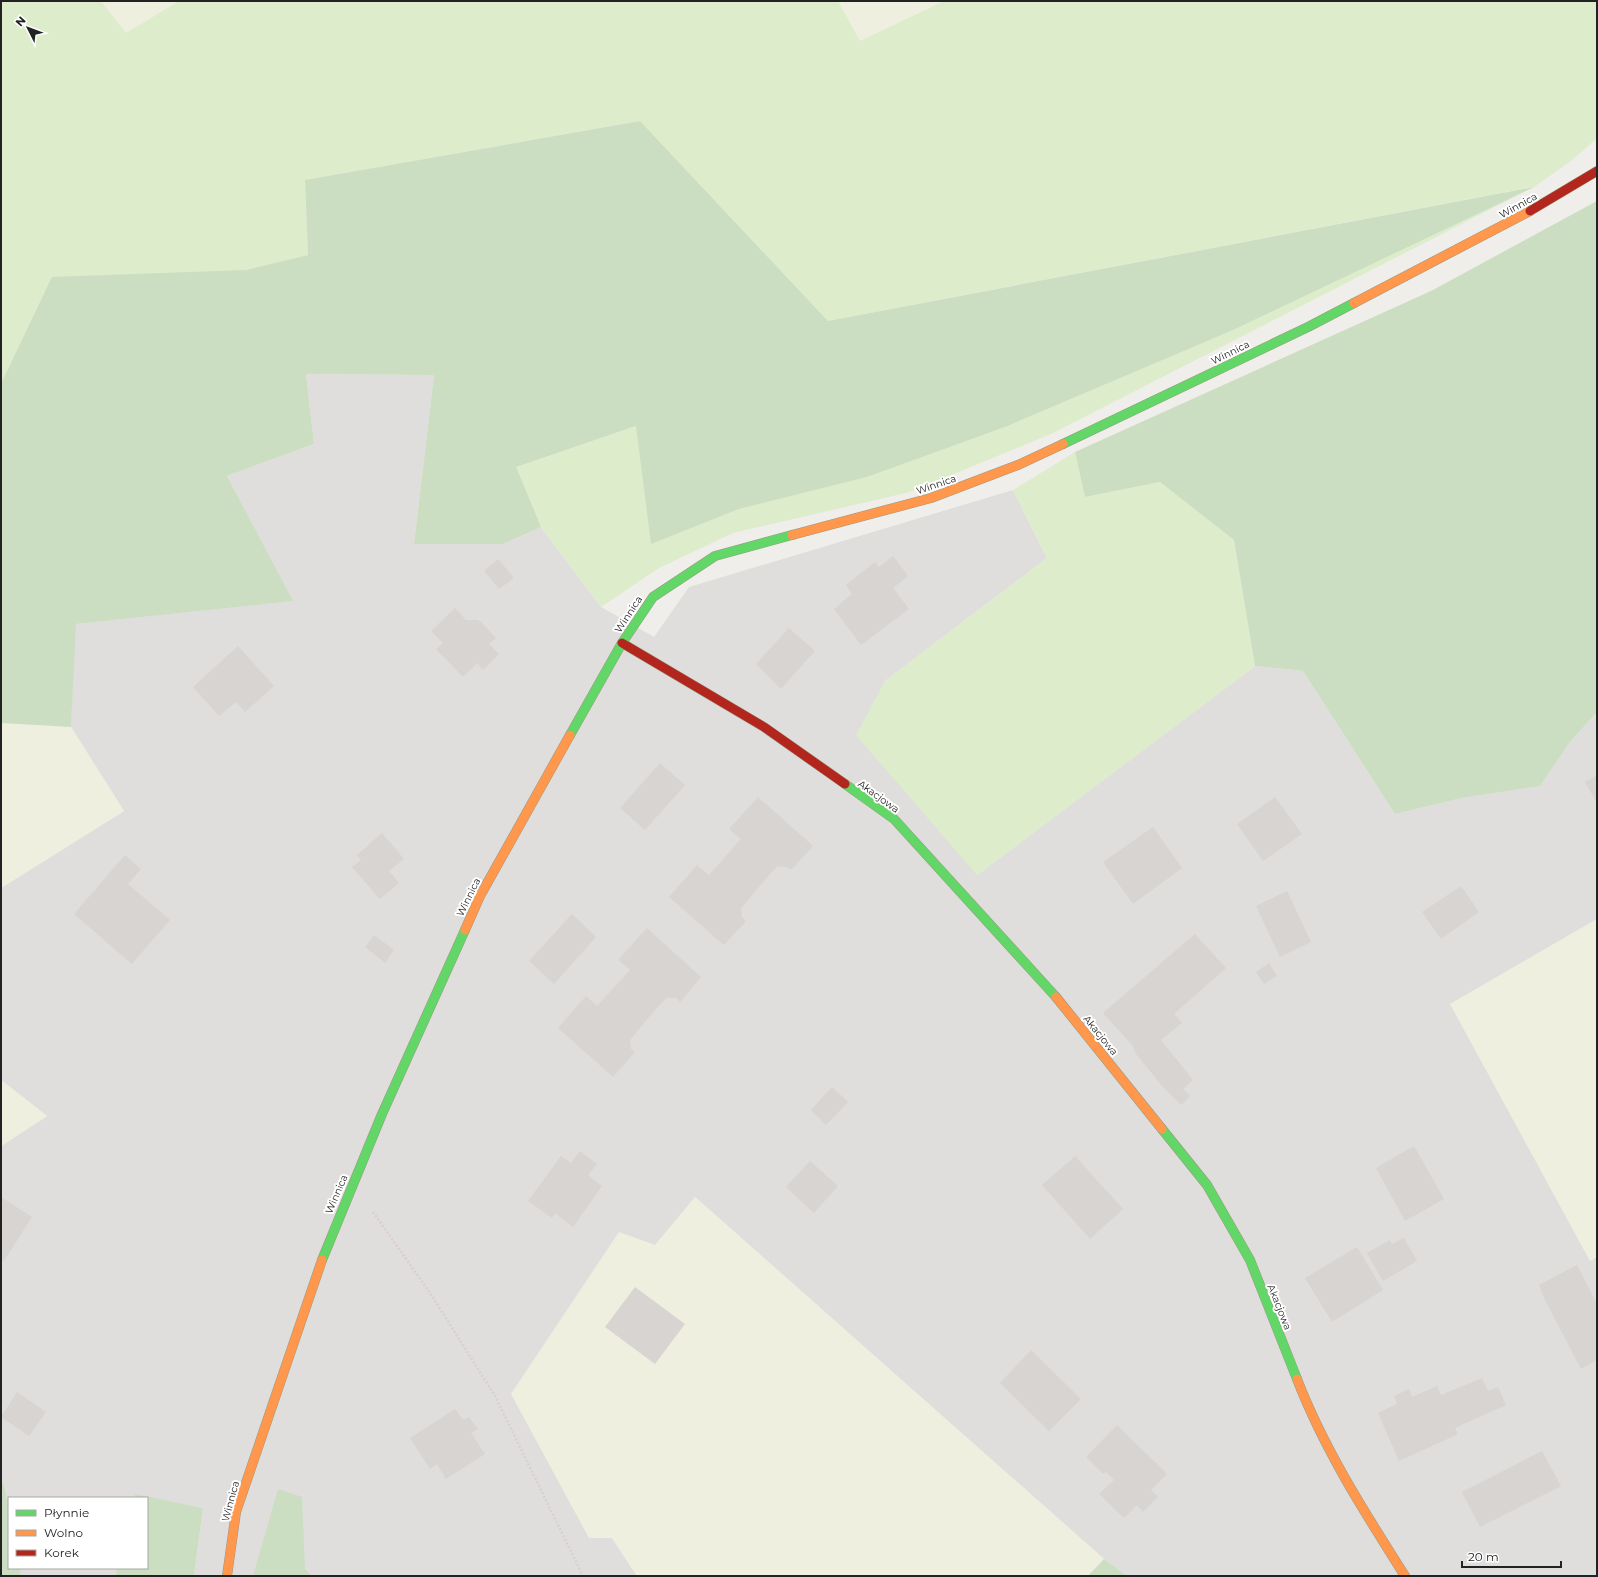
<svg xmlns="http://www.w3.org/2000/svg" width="1598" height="1577" viewBox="0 0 1598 1577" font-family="Montserrat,sans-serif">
  <rect width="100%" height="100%" fill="#f0eeeb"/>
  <path fill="#dfdedc" d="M 306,374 L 434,375 L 414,544 L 503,544 L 541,527 L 601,607 L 654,637 L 689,587 L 1013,490 L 1047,558 L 885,681 L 977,875 L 1255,666 L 1303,671 L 1395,814 L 1462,798 L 1540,786 L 1570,742 L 1597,712 L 1597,919 L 1451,1004 L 1590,1260 L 1597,1257 L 1597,1576 L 1127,1576 L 1104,1559 L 695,1197 L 612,1538 L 637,1576 L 194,1576 L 203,1508 L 135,1495 L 135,1498 L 9,1498 L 9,1510 L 4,1484 L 1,1482 L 1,1146 L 47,1116 L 1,1080 L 1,888 L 124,811 L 71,727 L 75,624 L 292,601 L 227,476 L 314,444 Z
    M 20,1568 L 117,1568 L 115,1576 L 21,1576 Z"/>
  <path fill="#efefdf" d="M 101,1 L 179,1 L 126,33 Z
    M 838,1 L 944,1 L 859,41 Z
    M 1,723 L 71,727 L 124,811 L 1,888 Z
    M 1597,919 L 1597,1257 L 1590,1261 L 1450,1004 Z
    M 1,1080 L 47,1116 L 1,1146 Z
    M 695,1197 L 1104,1559 L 1088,1576 L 637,1576 L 612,1538 L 589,1538 L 511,1394 L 619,1232 L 655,1245 Z"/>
  <path fill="#ddeccb" d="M 1,1 L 101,1 L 126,33 L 179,1 L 838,1 L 860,41 L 944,1 L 1597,1 L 1597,138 L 1571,161 L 1534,187 L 1051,434 L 910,492 L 733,533 L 659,568 L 601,607 L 541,527 L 515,467 L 637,426 L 651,543 L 739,509 L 867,477 L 1005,427 L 1231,331 L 1532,187 L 828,321 L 640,121 L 305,180 L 308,255 L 246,270 L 1,384 Z
    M 1075,452 L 1085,497 L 1160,482 L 1234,540 L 1255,666 L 977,875 L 856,735 L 885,681 L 1047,558 L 1013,490 Z"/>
  <path fill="#cbdec1" d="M 640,121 L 828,321 L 1534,187 L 1231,331 L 1005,427 L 867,477 L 739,509 L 651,544 L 636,426 L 516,467 L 541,527 L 503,544 L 414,544 L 434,375 L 306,374 L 314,444 L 227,476 L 293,601 L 76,624 L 71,727 L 1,723 L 1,384 L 52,277 L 246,270 L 308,255 L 305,180 Z
    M 1597,201 L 1597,712 L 1570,742 L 1540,786 L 1462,798 L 1395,814 L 1303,671 L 1255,666 L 1234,540 L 1160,482 L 1085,497 L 1075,452 L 1431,291 Z
    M 1,1482 L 4,1484 L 9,1510 L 9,1568 L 20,1568 L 21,1576 L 1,1576 Z
    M 278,1489 L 302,1497 L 305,1569 L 311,1576 L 253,1576 Z
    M 135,1494 L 203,1508 L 194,1576 L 115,1576 L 117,1568 L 147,1568 L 147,1498 L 135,1498 Z
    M 1104,1559 L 1127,1576 L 1088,1576 Z"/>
  <path fill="#d7d4d2" d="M 893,556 L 908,576 L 893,588 L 909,609 L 861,645 L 834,609 L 852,594 L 846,585 L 875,562 L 879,567 Z
    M 498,559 L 514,578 L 499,589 L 484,571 Z
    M 455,608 L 466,620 L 477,620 L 481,622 L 496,638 L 489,644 L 499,654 L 483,670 L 477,663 L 463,677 L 436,649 L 443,643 L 431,631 Z
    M 789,628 L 815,651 L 781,689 L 756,664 Z
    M 238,646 L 274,686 L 245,712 L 236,702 L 219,716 L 193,687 Z
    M 660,763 L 685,785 L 645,830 L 620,808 Z
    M 1597,775 L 1597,803 L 1585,782 Z
    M 758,797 L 813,846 L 791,870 L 787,867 L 777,866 L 741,908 L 742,917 L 746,921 L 724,945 L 669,897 L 697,865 L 709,875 L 741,839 L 729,829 Z
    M 1275,797 L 1302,834 L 1263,861 L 1237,824 Z
    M 1153,827 L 1182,868 L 1133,904 L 1103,862 Z
    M 382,833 L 404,859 L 389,871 L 399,883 L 380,899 L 352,867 L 361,860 L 357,855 Z
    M 125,855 L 141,869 L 128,884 L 170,920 L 132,964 L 74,914 Z
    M 1461,886 L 1479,912 L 1441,939 L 1422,912 Z
    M 1287,891 L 1311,942 L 1280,957 L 1256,906 Z
    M 572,914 L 596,937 L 554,984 L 529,961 Z
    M 647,928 L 701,977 L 680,1002 L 676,998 L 666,998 L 649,1017 L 630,1040 L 631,1049 L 635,1052 L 613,1077 L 558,1028 L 586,996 L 597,1006 L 630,970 L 618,960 Z
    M 1195,934 L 1226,968 L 1174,1014 L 1182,1023 L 1161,1040 L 1193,1080 L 1183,1089 L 1190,1096 L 1181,1105 L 1163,1087 L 1136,1054 L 1133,1046 L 1103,1013 Z
    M 374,935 L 394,950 L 385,963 L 365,947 Z
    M 1269,963 L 1277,976 L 1264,984 L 1256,972 Z
    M 832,1087 L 848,1102 L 826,1125 L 811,1110 Z
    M 1414,1146 L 1444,1199 L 1405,1221 L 1376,1168 Z
    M 580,1151 L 597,1164 L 588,1175 L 602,1186 L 573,1227 L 555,1213 L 552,1218 L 528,1201 L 561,1156 L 571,1163 Z
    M 1075,1156 L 1123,1209 L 1090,1239 L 1042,1185 Z
    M 810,1161 L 838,1186 L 814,1213 L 786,1187 Z
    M 1,1197 L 32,1217 L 4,1261 L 1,1258 Z
    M 1404,1238 L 1417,1261 L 1383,1281 L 1367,1253 L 1390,1240 L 1392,1244 Z
    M 1357,1247 L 1383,1290 L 1332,1322 L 1305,1278 Z
    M 1577,1265 L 1597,1304 L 1597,1360 L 1581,1369 L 1544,1298 L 1539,1285 Z
    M 635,1287 L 685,1324 L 655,1364 L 605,1327 Z
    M 1031,1350 L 1081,1399 L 1049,1431 L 1000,1383 Z
    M 1482,1378 L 1488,1391 L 1498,1387 L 1506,1405 L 1455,1428 L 1458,1434 L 1399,1461 L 1378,1413 L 1397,1404 L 1394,1396 L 1409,1389 L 1412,1397 L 1437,1386 L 1441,1395 Z
    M 17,1392 L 46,1412 L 29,1436 L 1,1417 Z
    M 455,1409 L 463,1420 L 469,1417 L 478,1429 L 471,1433 L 485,1454 L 446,1479 L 437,1464 L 430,1469 L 410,1438 Z
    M 1117,1425 L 1167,1474 L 1151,1490 L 1158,1497 L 1143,1512 L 1137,1505 L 1124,1518 L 1099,1494 L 1114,1480 L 1106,1472 L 1103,1474 L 1086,1457 Z
    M 1542,1451 L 1561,1486 L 1480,1527 L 1462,1492 Z"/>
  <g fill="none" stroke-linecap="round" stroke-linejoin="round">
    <defs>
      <path id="fast" d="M 1063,444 L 1308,327 L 1354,303
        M 570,735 L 622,643 L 653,597 L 715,556 L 792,535
        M 845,784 L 894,819 L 1056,997
        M 1162,1129 L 1207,1185 L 1250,1260 L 1297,1379
        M 322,1260 L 382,1114 L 465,930"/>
      <path id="slow" d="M 1354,303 L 1530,211
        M 792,535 L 931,498 L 1018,465 L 1063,444
        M 465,930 L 480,896 L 570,735
        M 1056,997 L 1162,1129
        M 1297,1379 C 1324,1449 1365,1513 1405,1576
        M 227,1576 L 236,1512 L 322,1260"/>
      <path id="jam" d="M 1530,211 L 1597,171
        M 622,643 L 764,727 L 845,784"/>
    </defs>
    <use href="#fast" stroke="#999a82" stroke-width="10"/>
    <use href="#slow" stroke="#999a82" stroke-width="10"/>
    <use href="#jam" stroke="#999a82" stroke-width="10"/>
    <path stroke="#dccecd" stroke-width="2.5" stroke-dasharray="2 2" stroke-linecap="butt" d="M 373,1212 L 430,1293 L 495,1396 L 583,1576"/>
    <use href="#fast" stroke="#63d668" stroke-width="9"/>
    <use href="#slow" stroke="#ff974d" stroke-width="9"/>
    <use href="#jam" stroke="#b3261e" stroke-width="9"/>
  </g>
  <g text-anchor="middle" stroke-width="4" stroke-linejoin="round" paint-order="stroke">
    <g font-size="10" fill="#222" stroke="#fff">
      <text transform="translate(1518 205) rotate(-29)" y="4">Winnica</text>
      <text transform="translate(1230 352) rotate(-26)" y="4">Winnica</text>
      <text transform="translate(936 484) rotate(-19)" y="4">Winnica</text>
      <text transform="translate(628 614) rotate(-57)" y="4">Winnica</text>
      <text transform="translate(879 796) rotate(36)" y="4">Akacjowa</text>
      <text transform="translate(468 897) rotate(-64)" y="4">Winnica</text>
      <text transform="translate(1101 1035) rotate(51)" y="4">Akacjowa</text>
      <text transform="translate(336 1194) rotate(-67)" y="4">Winnica</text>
      <text transform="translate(1280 1307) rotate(68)" y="4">Akacjowa</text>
      <text transform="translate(230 1501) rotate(-75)" y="4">Winnica</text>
    </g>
  </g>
  <rect width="1598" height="1577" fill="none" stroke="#222222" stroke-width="4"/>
  <rect x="8" y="1497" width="140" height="72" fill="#ffffff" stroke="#a7a7a7"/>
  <rect x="16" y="1510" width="20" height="6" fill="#63d668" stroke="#a7a7a7"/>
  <text x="44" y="1517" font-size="12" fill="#222222">Płynnie</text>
  <rect x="16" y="1530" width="20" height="6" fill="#ff974d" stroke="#a7a7a7"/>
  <text x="44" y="1537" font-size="12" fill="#222222">Wolno</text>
  <rect x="16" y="1550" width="20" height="6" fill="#b3261e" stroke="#a7a7a7"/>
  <text x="44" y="1557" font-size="12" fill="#222222">Korek</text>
  <g transform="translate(28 28) rotate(312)" stroke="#ffffff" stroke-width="3" paint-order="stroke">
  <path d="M0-3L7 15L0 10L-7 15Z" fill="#222222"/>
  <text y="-6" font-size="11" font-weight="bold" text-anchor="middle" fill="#222222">N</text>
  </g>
  <path d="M1462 1561v6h99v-6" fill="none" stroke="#222222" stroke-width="2"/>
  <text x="1468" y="1561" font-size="12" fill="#222222" stroke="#ffffff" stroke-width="3" paint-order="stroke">20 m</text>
</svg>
